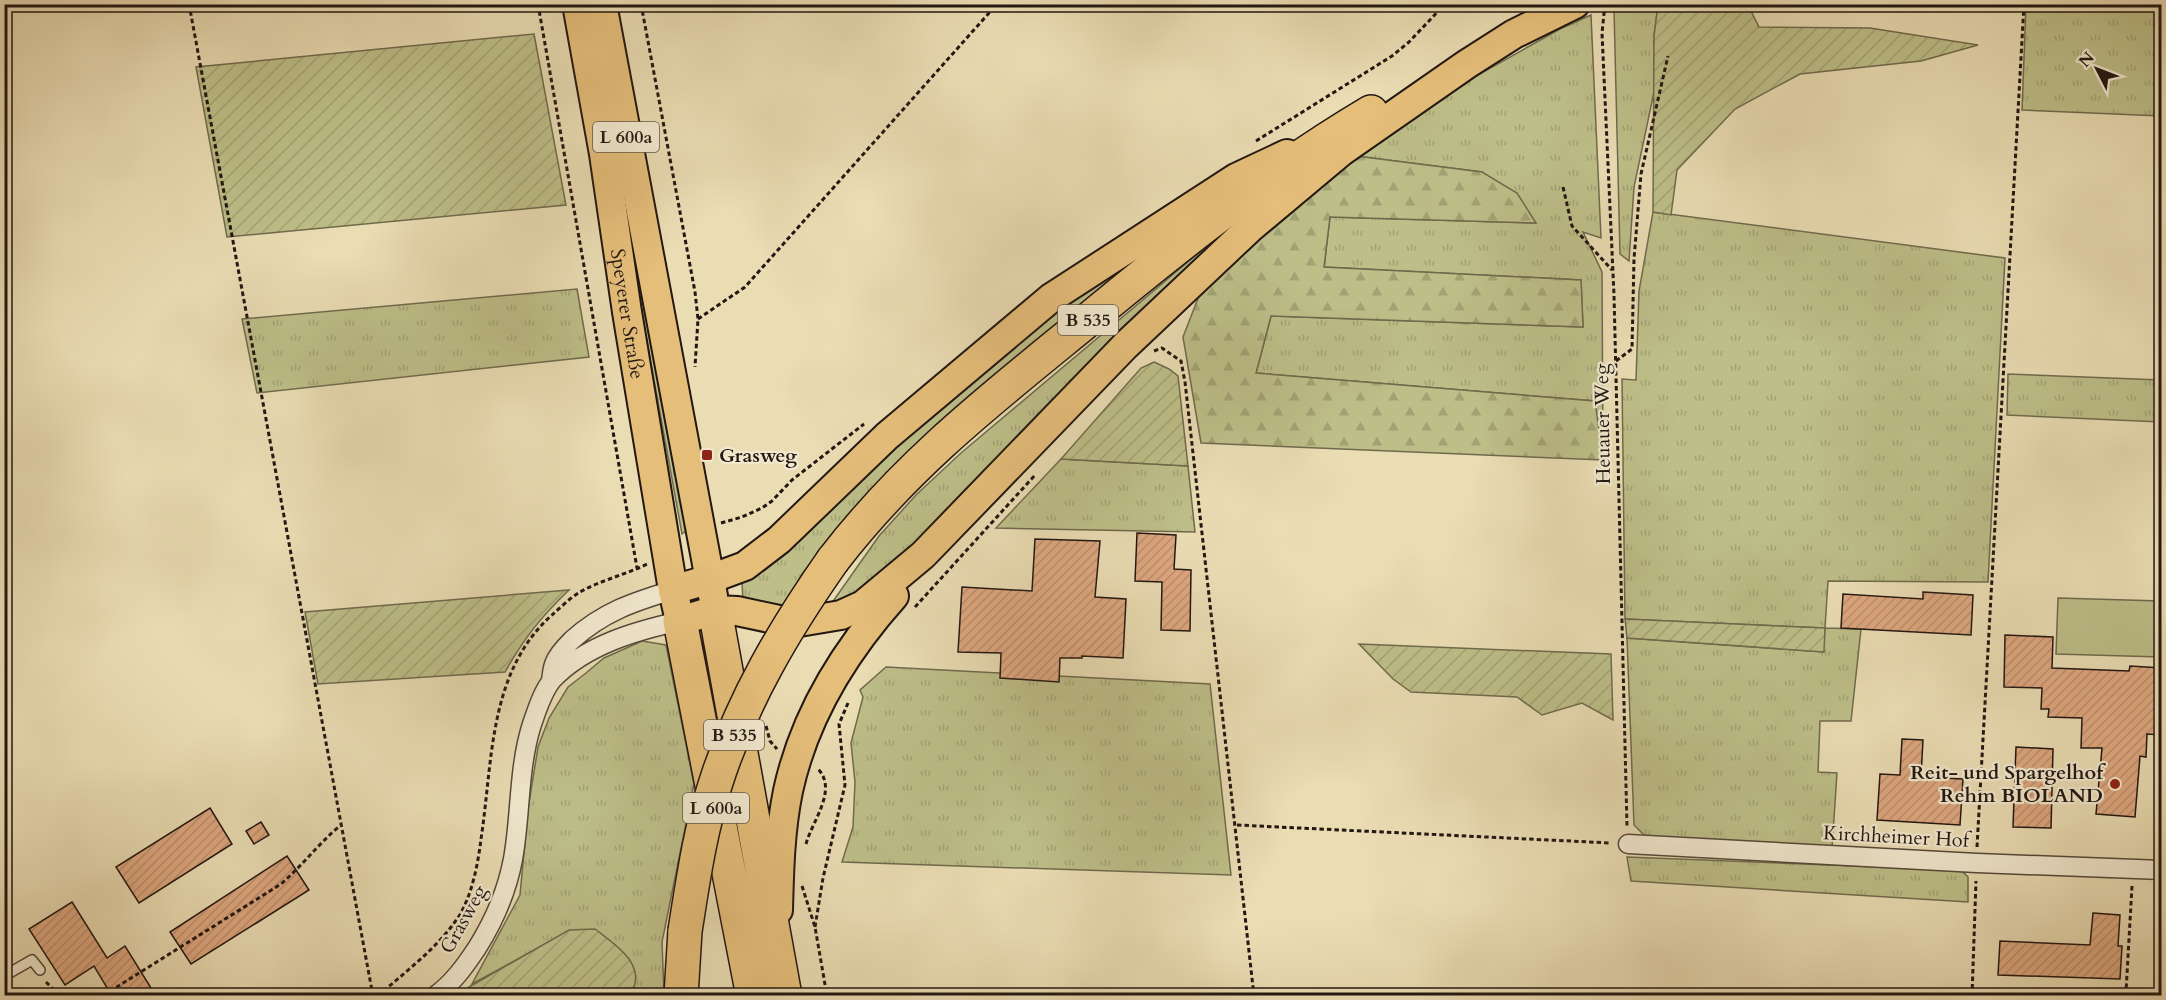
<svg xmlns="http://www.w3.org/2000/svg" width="2166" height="1000" viewBox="0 0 2166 1000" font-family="Cardo,serif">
  <defs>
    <pattern id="grass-tufts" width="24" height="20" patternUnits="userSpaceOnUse" patternTransform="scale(1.5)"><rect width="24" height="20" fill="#bdbe88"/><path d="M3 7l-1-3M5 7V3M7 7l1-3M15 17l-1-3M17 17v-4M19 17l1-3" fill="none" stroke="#a2a374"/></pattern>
    <pattern id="forest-firs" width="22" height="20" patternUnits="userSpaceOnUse" patternTransform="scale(1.5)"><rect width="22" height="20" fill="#bdbe88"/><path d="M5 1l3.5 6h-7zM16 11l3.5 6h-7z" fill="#a2a374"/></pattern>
    <pattern id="garden-furrows" width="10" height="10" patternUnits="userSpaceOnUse" patternTransform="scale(1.5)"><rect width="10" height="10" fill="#bdbe88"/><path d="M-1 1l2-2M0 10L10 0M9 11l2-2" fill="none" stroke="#a2a374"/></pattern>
    <pattern id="building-hatch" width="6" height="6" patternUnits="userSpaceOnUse" patternTransform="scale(1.5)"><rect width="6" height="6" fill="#dda77f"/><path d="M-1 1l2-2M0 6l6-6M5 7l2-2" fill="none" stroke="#bd8f6d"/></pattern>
  </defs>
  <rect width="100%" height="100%" fill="#eadcb3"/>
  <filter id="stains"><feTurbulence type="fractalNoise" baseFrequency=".00333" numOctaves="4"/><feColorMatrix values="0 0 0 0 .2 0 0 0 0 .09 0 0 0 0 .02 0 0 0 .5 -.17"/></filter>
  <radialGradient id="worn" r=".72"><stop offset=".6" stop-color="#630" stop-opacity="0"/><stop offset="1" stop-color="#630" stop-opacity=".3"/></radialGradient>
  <path fill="url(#grass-tufts)" stroke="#706a4d" stroke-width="1.5" d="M 586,5 L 690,528 L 682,534 Z
    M 1624,5 L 1658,5 L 1654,36 L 1654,92 L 1634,187 L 1629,261 L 1620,254 L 1614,9 Z
    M 2026,5 L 2161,5 L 2161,116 L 2022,110 Z
    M 1591,15 L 1601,238 L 1583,232 L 1602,272 L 1603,460 L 1595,401 L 1256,373 L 1271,316 L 1583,327 L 1581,280 L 1324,267 L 1330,217 L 1535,223 L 1482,172 L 1356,156 L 1446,93 L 1560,29 Z
    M 1207,208 L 850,515 L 802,574 L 782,612 L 743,602 L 742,582 L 829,504 L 1077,294 Z
    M 1653,212 L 2005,258 L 1988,582 L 1828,581 L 1825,628 L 1861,629 L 1851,721 L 1820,721 L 1818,772 L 1837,773 L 1832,848 L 1647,838 L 1634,825 L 1627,638 L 1823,652 L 1825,628 L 1625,619 L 1622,379 L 1636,380 L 1639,291 Z
    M 1227,229 L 1230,232 L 927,533 L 856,599 L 829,607 L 879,536 L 916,495 L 961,453 Z
    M 577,289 L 589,357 L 257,393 L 242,319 Z
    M 2008,374 L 2161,380 L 2161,422 L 2007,415 Z
    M 1061,459 L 1188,466 L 1195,532 L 996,528 Z
    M 642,641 L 666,645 L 694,784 L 662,942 L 664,995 L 632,995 L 636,976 L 569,931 L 472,984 L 520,895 L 528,809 L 538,747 L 549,718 L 568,687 L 586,673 L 604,658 Z
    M 886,667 L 1210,684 L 1231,875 L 842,862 L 853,827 L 855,782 L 851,743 L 863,697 L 860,690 Z
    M 1627,857 L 1957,870 L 1963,872 L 1968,877 L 1968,902 L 1631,881 Z"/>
  <path fill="url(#forest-firs)" stroke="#706a4d" stroke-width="1.5" d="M 1356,156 L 1482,172 L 1517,193 L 1536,223 L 1330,217 L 1324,267 L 1581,280 L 1583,327 L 1271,316 L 1256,373 L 1595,401 L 1603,460 L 1201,443 L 1183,337 L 1202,288 Z"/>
  <path fill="url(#garden-furrows)" stroke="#706a4d" stroke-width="1.5" d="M 1658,5 L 1748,5 L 1759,27 L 1870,28 L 1978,45 L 1921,61 L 1800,74 L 1735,109 L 1677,170 L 1671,215 L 1653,212 L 1654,36 Z
    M 534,34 L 566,205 L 227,237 L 196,67 Z
    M 1154,362 L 1169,369 L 1178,376 L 1188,466 L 1061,459 L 1141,368 Z
    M 569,590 C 540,618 525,637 505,672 L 318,684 L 305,612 Z
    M 1625,619 L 1825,628 L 1824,652 L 1627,638 Z
    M 1359,644 L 1611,654 L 1613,720 L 1582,703 L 1542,715 L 1517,697 L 1411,692 L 1393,679 Z
    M 595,929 C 616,945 649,966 630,995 L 455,995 L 569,930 Z"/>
  <path fill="#bdbe88" stroke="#706a4d" stroke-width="1.5" d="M 2058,598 L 2161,601 L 2161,657 L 2056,654 Z"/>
  <path fill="url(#building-hatch)" stroke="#221712" stroke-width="1.5" d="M 1137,533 L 1176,535 L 1174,569 L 1191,570 L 1190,631 L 1161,630 L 1162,582 L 1135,581 Z
    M 1035,539 L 1100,541 L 1095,597 L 1126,599 L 1123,658 L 1082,656 L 1082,658 L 1060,658 L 1059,682 L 1000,678 L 1001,653 L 958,652 L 962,587 L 1032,591 Z
    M 1923,592 L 1973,595 L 1971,635 L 1841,628 L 1843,594 L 1923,599 Z
    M 2005,635 L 2053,637 L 2052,668 L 2129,671 L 2130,666 L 2162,668 L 2162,735 L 2147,734 L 2146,757 L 2140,756 L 2135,817 L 2096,814 L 2102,748 L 2081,748 L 2082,718 L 2048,717 L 2049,709 L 2041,709 L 2042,688 L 2004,687 Z
    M 1902,739 L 1923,740 L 1921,777 L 1963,779 L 1960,825 L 1877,820 L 1880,774 L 1900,775 Z
    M 2016,747 L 2053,749 L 2051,828 L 2013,827 Z
    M 210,808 L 232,844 L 139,903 L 116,867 Z
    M 261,822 L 269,835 L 254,844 L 246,831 Z
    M 287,856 L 309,890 L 191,964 L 170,932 Z
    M 72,902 L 107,958 L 125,946 L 156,996 L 112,996 L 94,966 L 65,985 L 29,929 Z
    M 2093,913 L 2120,915 L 2118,946 L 2122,946 L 2120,979 L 1998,975 L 2000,941 L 2090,945 Z"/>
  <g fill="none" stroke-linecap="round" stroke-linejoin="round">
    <defs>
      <path id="lane" d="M 4,976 L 32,960 L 40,970"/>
      <path id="street" d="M 551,681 C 552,675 552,668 555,662 C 558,654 566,646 572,640 C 603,612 633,602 673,590
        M 1628,844 L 1977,863 L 2162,870
        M 435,996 C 453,983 465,966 477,948 C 494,921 507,891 513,859 C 521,815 518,768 532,724 C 537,710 543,690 553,679 C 586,645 635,631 680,621"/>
      <g id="primary">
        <path id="s1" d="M 577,4 L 604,154 L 627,312 L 673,590 L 680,621 L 715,610 L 737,611 L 793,623 L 841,615 L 863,605 L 923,555 L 1126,345 L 1250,228 L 1342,151 L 1467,64 L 1514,34 L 1575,4"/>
        <path d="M 602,4 L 713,596"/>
        <path d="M 673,590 L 710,579 L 745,566 L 779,540 L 887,436 L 1051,298 L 1236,178 L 1287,154"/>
        <path d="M 778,910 C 779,870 780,830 788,791 C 804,717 844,652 894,596"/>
      </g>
      <path id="highway" d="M 833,560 C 906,465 991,399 1083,324 C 1175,248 1268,173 1371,112
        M 715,610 L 785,996
        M 680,621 L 753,996
        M 681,996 L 685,931"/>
    </defs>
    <use href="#lane" stroke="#54483a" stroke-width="12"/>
    <use href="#street" stroke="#54483a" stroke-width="21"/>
    <use href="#primary" stroke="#221712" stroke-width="32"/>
    <use href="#highway" stroke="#221712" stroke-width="36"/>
    <path stroke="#221712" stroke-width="3" stroke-dasharray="4.5 3" stroke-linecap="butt" d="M 189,4 L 373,996
      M 538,4 L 637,568
      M 641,4 L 695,292 L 698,319 L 695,367
      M 1605,4 L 1602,33 L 1614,295 L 1627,827
      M 1256,141 L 1392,56 L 1409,42 L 1445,4
      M 1563,187 L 1572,226 L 1612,270
      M 698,319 L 745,287 L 997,4
      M 1154,351 L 1162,348 L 1181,361 L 1185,382 L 1254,996
      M 1616,361 L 1632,349 L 1634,259 L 1641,174 L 1668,56
      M 721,523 L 742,517 L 762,508 L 772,501 L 792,480 L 864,424
      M 915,607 L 1036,474
      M 766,726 L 770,741 L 777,749
      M 1237,825 L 1611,843
      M 806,844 C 812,821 839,789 817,768
      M 1977,847 L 2024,4
      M 802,886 L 815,927 L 827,996
      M 2132,886 L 2126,992 L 2159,994
      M 815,927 L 823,878 L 845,785 L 839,724 L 848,703
      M 46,982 L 60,996
      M 96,996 L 104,995 L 281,884 C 303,865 319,843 341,825
      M 378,996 C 406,971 438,948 459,916 C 472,895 478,864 481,839 C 493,761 488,672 552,615 C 560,608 570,598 580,592 C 601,580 625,575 647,564
      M 1972,996 L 1976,881"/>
    <use href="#lane" stroke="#f1e8ce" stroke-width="9"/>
    <use href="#street" stroke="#f1e8ce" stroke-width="18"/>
    <use href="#primary" stroke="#e5be7a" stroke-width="28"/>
    <use href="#highway" stroke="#e5be7a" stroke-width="33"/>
    <defs>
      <path id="highway-bridge" d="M 685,931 C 693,881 700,830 716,782 C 742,701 784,630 833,560"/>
    </defs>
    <use href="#highway-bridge" stroke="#221712" stroke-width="36" stroke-linecap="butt"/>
    <use href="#highway-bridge" stroke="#e5be7a" stroke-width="33"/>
  </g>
  <g fill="#8f2418" stroke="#f1e8ce" stroke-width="2">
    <rect x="701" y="449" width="12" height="12" rx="3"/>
    <circle cx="2115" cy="784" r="6"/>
  </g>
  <g text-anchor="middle" stroke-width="4.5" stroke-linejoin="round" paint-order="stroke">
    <g fill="#f1e8ce" stroke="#60564a" stroke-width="1.5">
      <rect x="593" y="122" width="66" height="30" rx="4.5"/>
      <rect x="1058" y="305" width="60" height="30" rx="4.5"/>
      <rect x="704" y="720" width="60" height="30" rx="4.5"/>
      <rect x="683" y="793" width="66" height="30" rx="4.5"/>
    </g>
    <g font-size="18" font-weight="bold" fill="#221712">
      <text x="626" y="143">L 600a</text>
      <text x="1088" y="326">B 535</text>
      <text x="734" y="741">B 535</text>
      <text x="716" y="814">L 600a</text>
    </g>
    <g font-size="20" fill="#221712" stroke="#f1e8ce">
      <text dy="7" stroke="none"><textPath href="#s1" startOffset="314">Speyerer Straße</textPath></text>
      <text transform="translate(1602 424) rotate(-91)" y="7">Heuauer Weg</text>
      <text transform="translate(1896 836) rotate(3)" y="7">Kirchheimer Hof</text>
      <text transform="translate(463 919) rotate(-61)" y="7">Grasweg</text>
    </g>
    <g font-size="20" font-weight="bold" fill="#221712" stroke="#f1e8ce" text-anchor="start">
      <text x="719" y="462">Grasweg</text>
      <text x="2103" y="779" text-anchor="end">Reit- und Spargelhof<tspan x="2103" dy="23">Rehm BIOLAND</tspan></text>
    </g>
  </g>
  <rect width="2166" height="1000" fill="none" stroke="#eadcb3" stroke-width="24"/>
  <rect x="6" y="6" width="2154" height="988" fill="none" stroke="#221712" stroke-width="3"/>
  <rect x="12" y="12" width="2142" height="976" fill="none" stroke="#221712" stroke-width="1.5"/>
  <g transform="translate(2097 69) rotate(312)" stroke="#f1e8ce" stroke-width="4.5" paint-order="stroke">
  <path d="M0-4.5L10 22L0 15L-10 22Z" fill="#221712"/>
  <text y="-9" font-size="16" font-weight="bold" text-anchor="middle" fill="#221712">N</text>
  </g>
  <rect width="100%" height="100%" filter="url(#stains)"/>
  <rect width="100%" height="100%" fill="url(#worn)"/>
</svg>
